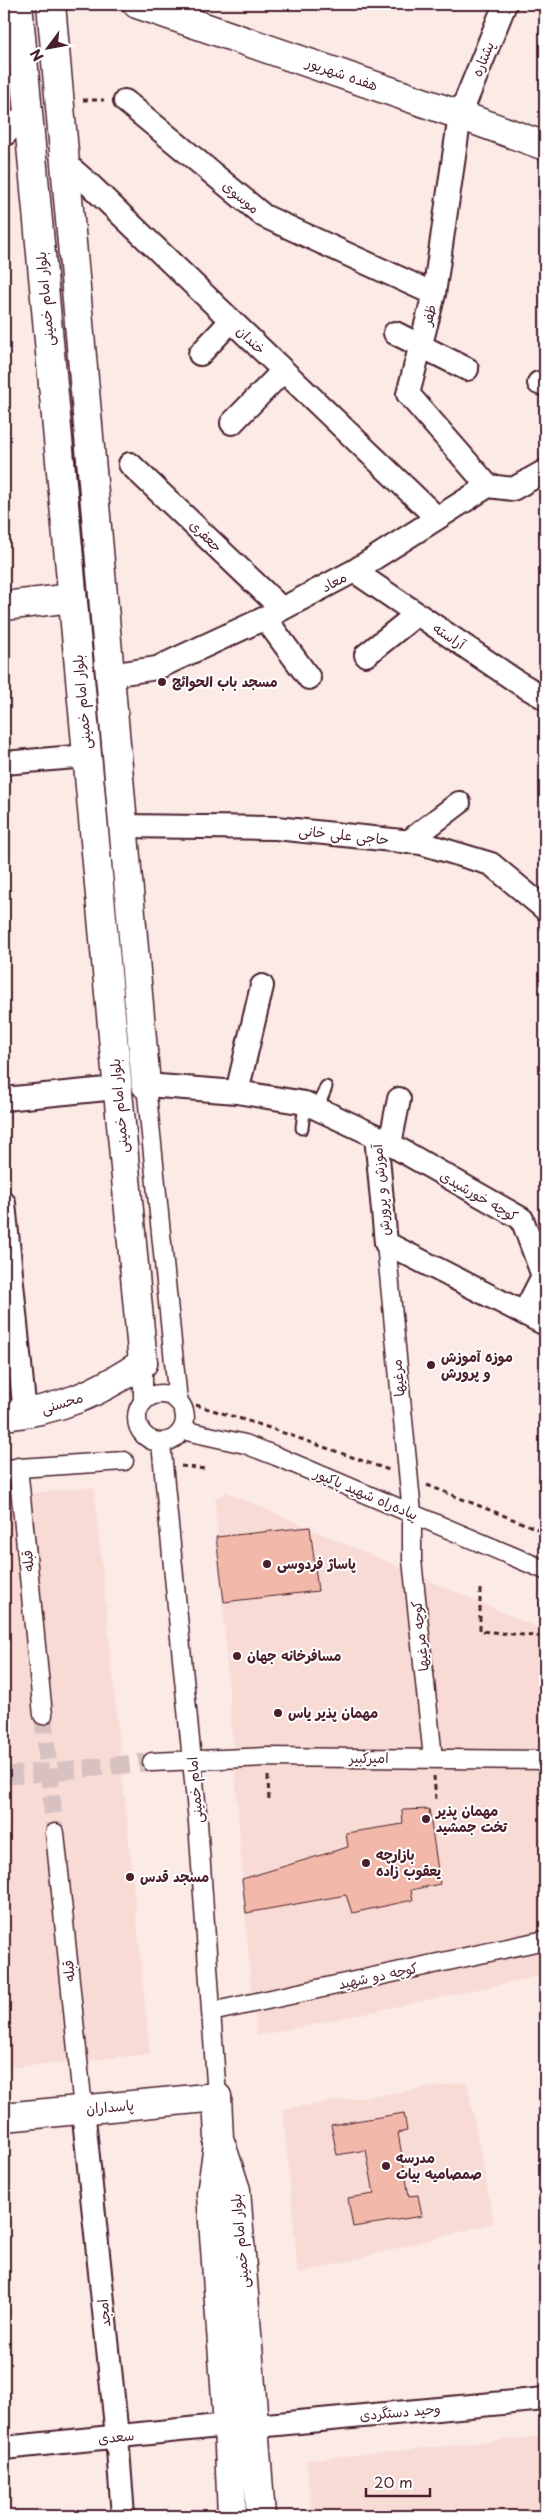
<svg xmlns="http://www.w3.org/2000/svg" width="549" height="2520" viewBox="0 0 549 2520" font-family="'Playpen Sans','Playpen Sans Arabic',sans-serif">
  <rect width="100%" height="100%" fill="#fbeae6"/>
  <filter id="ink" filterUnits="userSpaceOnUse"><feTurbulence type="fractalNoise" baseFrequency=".02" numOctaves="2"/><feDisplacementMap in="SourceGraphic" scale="10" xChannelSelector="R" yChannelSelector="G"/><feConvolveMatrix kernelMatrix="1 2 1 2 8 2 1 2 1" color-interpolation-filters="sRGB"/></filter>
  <g filter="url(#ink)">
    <path fill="#f8dbd4" d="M 94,1487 L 150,2054 L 4,2068 L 4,1496 Z
      M 226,1492 L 545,1631 L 545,1975 L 257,2036 L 250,1976 L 215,1499 Z
      M 467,2082 L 494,2223 L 298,2274 L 283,2109 Z
      M 545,2436 L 545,2516 L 312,2516 L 306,2460 Z"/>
    <path fill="#f2b9aa" stroke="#4a1f2b" d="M 310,1527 L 318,1591 L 224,1602 L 216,1537 Z
      M 429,1809 L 440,1884 L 411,1890 L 413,1900 L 352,1913 L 346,1895 L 246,1913 L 242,1879 L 348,1847 L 346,1833 L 403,1824 L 402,1810 Z
      M 404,2113 L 407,2131 L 398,2133 L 409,2196 L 418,2195 L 422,2216 L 353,2227 L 348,2198 L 374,2194 L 366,2150 L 337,2155 L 331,2125 Z"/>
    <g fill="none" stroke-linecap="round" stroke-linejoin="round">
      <path stroke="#d8c1c1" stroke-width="18" stroke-dasharray="18 9" stroke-linecap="butt" d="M 43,1715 L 55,1833
        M 4,1776 L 152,1762"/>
      <defs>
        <path id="service" d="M 318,1107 L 326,1087
          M 302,1128 L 305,1103"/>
        <path id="pedestrian" d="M 146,1085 L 178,1401
          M 386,1243 L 412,1513 L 412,1560 L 433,1758
          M 143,1363 L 143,1401
          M137 1418a24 24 0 1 1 48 0a24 24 0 1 1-48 0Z
          M 182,1430 L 245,1444 L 276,1456 L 545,1570
          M 161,1443 L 198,1822 L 217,2097
          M 18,1467 L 43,1715
          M 4,1469 L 124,1461
          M 152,1762 L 267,1757 L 545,1760
          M 55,1833 L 83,2109
          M 211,2012 L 545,1940"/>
        <path id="minor" d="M 125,101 L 264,216 L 434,294
          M 4,135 L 28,112
          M 65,163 L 88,183 L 437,518
          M 395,333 L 467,369
          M 200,354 L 231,321
          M 539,383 L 545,385
          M 232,423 L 283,371
          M 130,464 L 282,609
          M 488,486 L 408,394 L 434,294 L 460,115 L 505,4
          M 354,571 L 519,683 L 545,698
          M 265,618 L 309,678
          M 366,655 L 417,614
          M 110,675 L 157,668 L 265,618 L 354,571 L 488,486 L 513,489 L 545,471
          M 4,763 L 87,756
          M 123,826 L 276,828 L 421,843 L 491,864 L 545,909
          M 408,842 L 459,803
          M 146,1085 L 237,1092 L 305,1103 L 376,1136 L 386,1243 L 545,1324
          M 237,1092 L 262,986
          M 4,1099 L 117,1088
          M 376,1136 L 522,1219 L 543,1276 L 524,1313
          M 390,1144 L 399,1099
          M 4,1203 L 25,1414
          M 83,2109 L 117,2436 L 123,2516
          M 256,2426 L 545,2399
          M 4,2448 L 228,2425"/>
        <path id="tertiary" d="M 137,4 L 460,115 L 545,146
          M 4,606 L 72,598
          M 4,1416 C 60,1410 96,1394 143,1363
          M 4,2117 L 217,2097"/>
        <path id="secondary" d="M 18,4 L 143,1363
          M 51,4 L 146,1085
          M 217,2097 L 219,2138 L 211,2194 L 228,2425 L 232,2516
          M 221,2144 L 236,2190 L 261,2516"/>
      </defs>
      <use href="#service" stroke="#4a1f2b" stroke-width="15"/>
      <use href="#pedestrian" stroke="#4a1f2b" stroke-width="21"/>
      <use href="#minor" stroke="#4a1f2b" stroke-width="26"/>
      <use href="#tertiary" stroke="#4a1f2b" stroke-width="31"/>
      <use href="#secondary" stroke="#4a1f2b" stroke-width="31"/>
      <path stroke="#4a1f2b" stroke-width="3" stroke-dasharray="5 4" stroke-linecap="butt" d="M 83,100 L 104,100
        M 196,1405 L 261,1425 L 389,1470
        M 181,1466 L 205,1469
        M 427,1485 L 545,1532
        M 480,1589 L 480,1631 L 545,1637
        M 268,1776 L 269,1801
        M 434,1776 L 436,1800"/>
      <use href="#service" stroke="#fff" stroke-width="11"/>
      <use href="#pedestrian" stroke="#fff" stroke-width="18"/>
      <use href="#minor" stroke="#fff" stroke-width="22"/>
      <use href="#tertiary" stroke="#fff" stroke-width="28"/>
      <use href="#secondary" stroke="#fff" stroke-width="28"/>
    </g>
  </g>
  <g fill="#4a1f2b" stroke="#fff" stroke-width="2">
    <circle cx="162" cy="682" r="5"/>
    <circle cx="431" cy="1365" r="5"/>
    <circle cx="267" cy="1564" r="5"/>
    <circle cx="237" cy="1656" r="5"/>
    <circle cx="278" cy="1713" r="5"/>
    <circle cx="426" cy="1819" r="5"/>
    <circle cx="366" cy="1863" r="5"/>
    <circle cx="130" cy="1877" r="5"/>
    <circle cx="386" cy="2166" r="5"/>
  </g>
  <g text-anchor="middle" stroke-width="4" stroke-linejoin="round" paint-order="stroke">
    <g font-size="14" fill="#4a1f2b" stroke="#fff">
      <text transform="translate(483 59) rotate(-68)" y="5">پشتاره</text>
      <text transform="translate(342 74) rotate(19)" y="5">هفده شهریور</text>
      <text transform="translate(241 197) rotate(40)" y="5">موسوی</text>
      <text transform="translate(45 299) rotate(-95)" y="5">بلوار امام خمینی</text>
      <text transform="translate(429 315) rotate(-76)" y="5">ظفر</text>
      <text transform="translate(251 340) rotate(44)" y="5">خندان</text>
      <text transform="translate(206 536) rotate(44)" y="5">جعفری</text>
      <text transform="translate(334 582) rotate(-28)" y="5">معاد</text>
      <text transform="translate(449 636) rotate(34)" y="5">آراسته</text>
      <text transform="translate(82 702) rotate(-95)" y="5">بلوار امام خمینی</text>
      <text transform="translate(344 835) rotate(6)" y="5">حاجی علی خانی</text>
      <text transform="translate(119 1106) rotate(-95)" y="5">بلوار امام خمینی</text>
      <text transform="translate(381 1190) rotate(-95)" y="5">آموزش و پرورش</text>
      <text transform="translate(479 1196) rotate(30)" y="5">کوچه خورشیدی</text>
      <text transform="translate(398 1378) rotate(-95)" y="5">مرغیها</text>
      <text transform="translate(62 1403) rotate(-17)" y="5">محسنی</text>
      <text transform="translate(366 1494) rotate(23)" y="5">پیاده‌راه شهید پاکپور</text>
      <text transform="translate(28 1561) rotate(-96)" y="5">قبله</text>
      <text transform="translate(420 1636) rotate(-96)" y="5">کوچه مرغیها</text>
      <text x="369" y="1763">امیرکبیر</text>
      <text transform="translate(195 1790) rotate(-95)" y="5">امام خمینی</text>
      <text transform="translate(69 1971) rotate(-96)" y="5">قبله</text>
      <text transform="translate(378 1976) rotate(-12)" y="5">کوچه دو شهید</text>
      <text transform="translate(110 2107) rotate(-5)" y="5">پاسداران</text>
      <text transform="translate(240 2241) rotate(-95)" y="5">بلوار امام خمینی</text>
      <text transform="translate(104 2313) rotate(-96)" y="5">امجد</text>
      <text transform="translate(400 2412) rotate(-5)" y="5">وحید دستگردی</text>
      <text transform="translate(116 2437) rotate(-6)" y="5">سعدی</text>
    </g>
    <g font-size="14" font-weight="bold" fill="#4a1f2b" stroke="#fff" text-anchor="start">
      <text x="172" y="687">مسجد باب الحوائج</text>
      <text x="441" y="1362">موزه آموزش<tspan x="441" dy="16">و پرورش</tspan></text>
      <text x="277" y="1569">پاساژ فردوسی</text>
      <text x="247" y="1661">مسافرخانه جهان</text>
      <text x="288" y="1718">مهمان پذیر یاس</text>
      <text x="436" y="1816">مهمان پذیر<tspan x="436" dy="16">تخت جمشید</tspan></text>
      <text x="376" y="1860">بازارچه<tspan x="376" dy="16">یعقوب زاده</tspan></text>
      <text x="140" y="1882">مسجد قدس</text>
      <text x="396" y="2163">مدرسه<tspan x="396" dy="16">صمصامیه بیات</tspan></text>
    </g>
  </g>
  <rect width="549" height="2520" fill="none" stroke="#fff" stroke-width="20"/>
  <rect x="10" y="10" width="529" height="2500" fill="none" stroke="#4a1f2b" stroke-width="2" filter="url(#ink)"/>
  <g transform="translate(48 48) rotate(238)" stroke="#ffffff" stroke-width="4" paint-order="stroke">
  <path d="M0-4L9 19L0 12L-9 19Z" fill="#4a1f2b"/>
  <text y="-8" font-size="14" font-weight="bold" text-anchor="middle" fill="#4a1f2b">N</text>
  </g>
  <path d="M366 2488v8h64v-8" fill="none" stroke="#4a1f2b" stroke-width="2.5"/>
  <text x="374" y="2488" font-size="15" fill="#4a1f2b" stroke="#ffffff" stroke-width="4" paint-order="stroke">20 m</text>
</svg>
